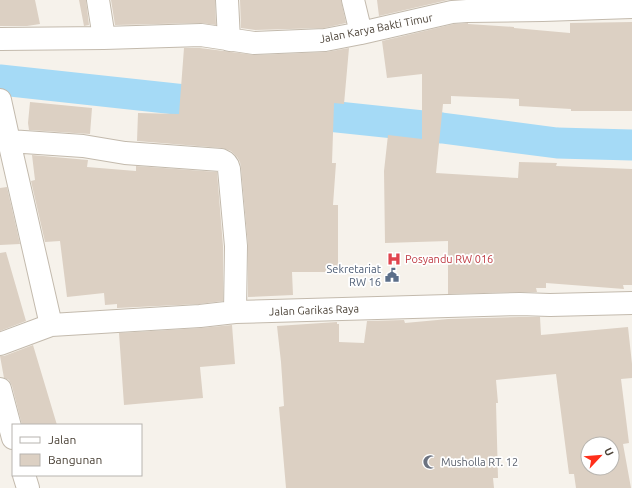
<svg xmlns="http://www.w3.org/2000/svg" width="632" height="488" viewBox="0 0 632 488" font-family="Ubuntu,sans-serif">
  <rect width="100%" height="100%" fill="#f6f2eb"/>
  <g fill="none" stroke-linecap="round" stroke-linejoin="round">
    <path stroke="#a5daf6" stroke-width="31" d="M 0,80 L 222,104
      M 290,112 L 442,128 L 557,143 L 632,145"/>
  </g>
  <path fill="#dcd0c3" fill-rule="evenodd" d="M 0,0 L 35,0 L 40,24 L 27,26 L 0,26 Z
    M 79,0 L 86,0 L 89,25 L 84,26 Z
    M 111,0 L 215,0 L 216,25 L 201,23 L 115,25 Z
    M 240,0 L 341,0 L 346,23 L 324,28 L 255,30 L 241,28 Z
    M 377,0 L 448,0 L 379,16 Z
    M 632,22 L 632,111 L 571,111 L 571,109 L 519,106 L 519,99 L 451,96 L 451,104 L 443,104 L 436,173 L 518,178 L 519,162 L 557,163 L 556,166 L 632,169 L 632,285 L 623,285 L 624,289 L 546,283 L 546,288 L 536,288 L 537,292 L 520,292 L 448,294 L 448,241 L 385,243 L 384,171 L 388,135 L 422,139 L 422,74 L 387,78 L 382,41 L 454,24 L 468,23 L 468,24 L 514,27 L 514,28 L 570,33 L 570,23 Z
    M 184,48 L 200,48 L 255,55 L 326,52 L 349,48 L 344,104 L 334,103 L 332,163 L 336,163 L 333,205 L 338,205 L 338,272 L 292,272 L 293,295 L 248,297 L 248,245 L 241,168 L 240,162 L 237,157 L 231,151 L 222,148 L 137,141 L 138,113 L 179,114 Z
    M 30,102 L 92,108 L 90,134 L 29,130 L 28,123 Z
    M 32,155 L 88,160 L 87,167 L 136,171 L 136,166 L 217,172 L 223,246 L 223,301 L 199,304 L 117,308 L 117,304 L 105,305 L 104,293 L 67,297 L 60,241 L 45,242 L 31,181 L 35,180 Z
    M 7,187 L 20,244 L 0,245 L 0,188 Z
    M 6,252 L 26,321 L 0,331 L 0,253 Z
    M 520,317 L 540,317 L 541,335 L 628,327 L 632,364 L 632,378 L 621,379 L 629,443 L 623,444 L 631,488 L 576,488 L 574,474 L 569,474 L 556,374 L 496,380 L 498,403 L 496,403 L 498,478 L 493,478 L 494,488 L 286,488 L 279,407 L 284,406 L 281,362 L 277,326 L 337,322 L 337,324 L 339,324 L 339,342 L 364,343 L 367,321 L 404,320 L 405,323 L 448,319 ZM 588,444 L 612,444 L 612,468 L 588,468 Z
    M 232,325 L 235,364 L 200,367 L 203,398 L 124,405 L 119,333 L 201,328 Z
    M 33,345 L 57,425 L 22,425 L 12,386 L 9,380 L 4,378 L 0,356 L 4,356 Z"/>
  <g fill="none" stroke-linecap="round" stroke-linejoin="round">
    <defs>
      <path id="minor" d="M 98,0 L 104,38
        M 227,0 L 229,40
        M 353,0 L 361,33
        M 0,39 L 104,38 L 201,35 L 254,43 L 325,40 L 361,33 L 452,12 L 467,11 L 543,10 L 632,7
        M 0,100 L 9,141 L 51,325
        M 9,141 L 83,146 L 125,153 L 221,160 C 226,162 228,164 229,169 L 236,246 L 235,312
        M 0,344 L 51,325 L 200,316 L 235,312 L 520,304 L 550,305 L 632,303
        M 0,389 L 13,438
        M 24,475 L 28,488"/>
    </defs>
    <use href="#minor" stroke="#c3baad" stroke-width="24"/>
    <use href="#minor" stroke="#fff" stroke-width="22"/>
  </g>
  <defs>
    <symbol id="hospital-bare" viewBox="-9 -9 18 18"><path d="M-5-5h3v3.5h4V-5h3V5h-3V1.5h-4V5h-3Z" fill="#e0444e" stroke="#fff" stroke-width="2.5" paint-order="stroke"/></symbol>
    <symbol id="civic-bare" viewBox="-9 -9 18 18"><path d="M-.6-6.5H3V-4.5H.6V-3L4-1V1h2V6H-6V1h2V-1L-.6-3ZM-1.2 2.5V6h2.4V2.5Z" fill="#5c6f8a" stroke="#fff" stroke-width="2.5" paint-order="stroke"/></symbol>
    <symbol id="mosque-bare" viewBox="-9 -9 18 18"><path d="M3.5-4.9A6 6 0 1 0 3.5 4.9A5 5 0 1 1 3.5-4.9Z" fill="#6b7280" stroke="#fff" stroke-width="2.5" paint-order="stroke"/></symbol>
  </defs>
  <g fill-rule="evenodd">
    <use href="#hospital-bare" x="384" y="249" width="20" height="20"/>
    <use href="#civic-bare" x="382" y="265" width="20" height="20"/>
    <use href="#mosque-bare" x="420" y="452" width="20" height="20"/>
  </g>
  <g text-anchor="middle" stroke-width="3.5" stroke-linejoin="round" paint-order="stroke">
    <g font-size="11" fill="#4c4338" stroke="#fff">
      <text transform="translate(376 28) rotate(-11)" y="4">Jalan Karya Bakti Timur</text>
      <text transform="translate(314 310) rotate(-2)" y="4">Jalan Garikas Raya</text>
    </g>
    <g font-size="11" fill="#be3a42" stroke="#fff" text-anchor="start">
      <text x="405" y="263">Posyandu RW 016</text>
    </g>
    <g font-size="11" fill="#4e5e75" stroke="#fff" text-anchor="end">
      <text x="381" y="273">Sekretariat<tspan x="381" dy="13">RW 16</tspan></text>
    </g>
    <g font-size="11" fill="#5b616d" stroke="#fff" text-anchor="start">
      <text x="441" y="466">Musholla RT. 12</text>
    </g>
  </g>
  <rect x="12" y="424" width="130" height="52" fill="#ffffff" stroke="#b7b4af"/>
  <rect x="20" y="437" width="20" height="6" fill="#ffffff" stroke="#b7b4af"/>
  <text x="48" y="444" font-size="12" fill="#4c4338">Jalan</text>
  <rect x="20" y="454" width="20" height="12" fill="#dcd0c3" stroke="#b7b4af"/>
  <text x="48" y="464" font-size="12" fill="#4c4338">Bangunan</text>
  <g transform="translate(600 456) rotate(64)"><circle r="19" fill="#ffffff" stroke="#b7b4af"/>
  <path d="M0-3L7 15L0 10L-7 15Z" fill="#ff2e1a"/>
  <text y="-6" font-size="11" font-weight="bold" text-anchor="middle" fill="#4c4338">U</text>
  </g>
</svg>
